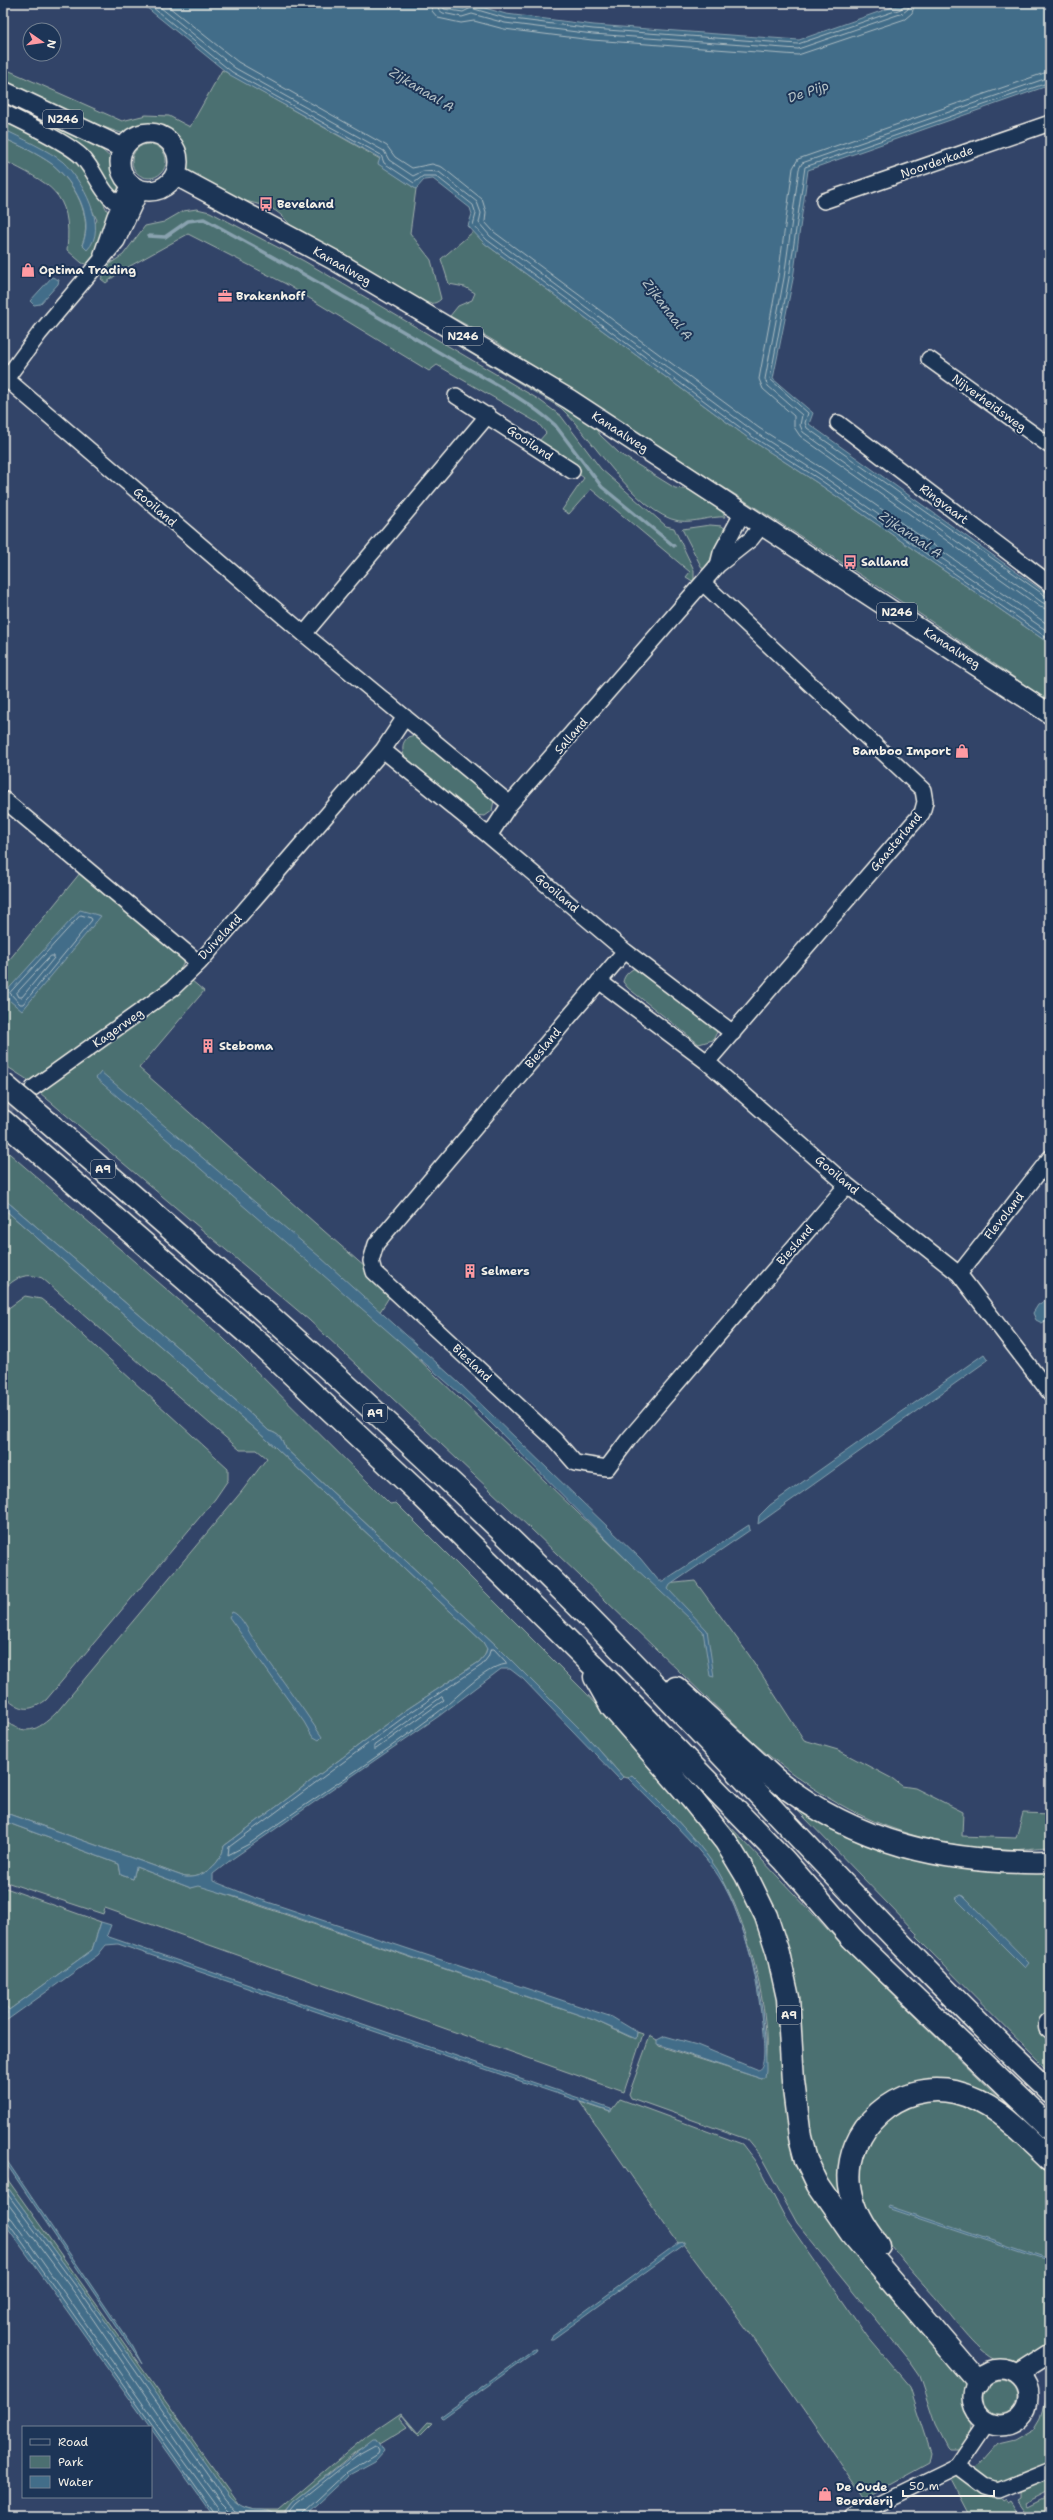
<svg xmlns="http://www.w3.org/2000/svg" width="1053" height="2520" viewBox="0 0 1053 2520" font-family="'Shantell Sans',sans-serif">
  <rect width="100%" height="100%" fill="#324468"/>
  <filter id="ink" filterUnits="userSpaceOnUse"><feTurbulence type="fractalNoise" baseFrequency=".025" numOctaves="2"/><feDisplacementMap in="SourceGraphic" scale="8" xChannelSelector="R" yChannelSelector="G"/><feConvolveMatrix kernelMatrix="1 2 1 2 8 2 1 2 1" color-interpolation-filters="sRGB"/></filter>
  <g filter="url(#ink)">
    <path fill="#4c6f71" stroke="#a0b0ac" d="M 3,68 L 122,121 L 146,115 L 169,116 L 190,127 L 222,70 L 380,159 L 379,164 L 416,189 L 410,233 L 431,260 L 441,299 C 434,306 428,303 419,301 L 293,228 C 271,201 265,208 236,198 C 220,191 203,178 188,170 C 185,157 181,140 168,133 C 149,124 136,138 118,132 C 79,119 41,100 3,83 Z
      M 3,117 C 30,131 63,144 82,169 C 93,182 101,199 109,214 L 99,249 L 89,265 L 82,263 L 67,250 C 73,191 49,184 3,160 L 3,138 C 19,145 38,154 52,164 C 74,182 94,217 82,245 L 97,220 L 76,178 L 62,162 L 3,129 Z
      M 35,118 L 55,124 L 102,150 L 110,157 L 120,182 L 117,191 L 111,191 L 34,123 Z
      M132 161a17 17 0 1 1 34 0a17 17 0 1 1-34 0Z
      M 197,209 L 210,212 L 304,261 L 538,399 L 561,416 L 601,469 L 666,526 L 674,528 L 694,570 L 694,582 L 686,577 L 690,572 L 591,489 L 569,514 L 562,510 L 584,478 L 538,442 L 546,433 L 538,423 L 437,365 L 429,371 L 286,284 L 188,234 L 121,271 L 106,283 L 101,279 L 111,263 L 123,255 L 145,226 L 164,222 L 183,211 Z
      M 236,217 L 248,219 L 588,418 L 600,435 L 620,454 L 675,488 L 690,490 L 718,503 L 725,517 C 710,516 694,523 679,521 C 636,514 592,437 561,408 L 339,274 Z
      M 474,231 L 484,243 L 751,440 L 816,482 L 1050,644 L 1050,702 C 910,605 767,514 623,424 C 565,389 510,347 450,316 L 458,306 L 472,300 L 475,293 L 465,287 L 449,284 L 441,259 Z
      M 710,525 L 722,526 L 727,530 L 723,542 L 703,570 L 682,529 Z
      M 415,735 L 494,800 L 492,811 L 485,816 L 474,815 L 404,756 C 402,747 402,743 408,737 Z
      M 85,867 L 185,960 L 177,976 L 31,1082 L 3,1064 L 3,956 L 9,960 Z
      M 637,967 L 716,1027 L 717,1032 L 713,1040 L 699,1044 L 628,988 L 623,982 C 624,975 630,970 637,967 Z
      M 191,980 L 204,991 L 139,1068 L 374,1275 L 391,1294 L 376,1318 L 632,1565 L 656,1585 L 695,1581 L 749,1655 L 804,1740 L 838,1750 L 893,1779 L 902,1786 L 915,1788 L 963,1812 L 962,1836 L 1016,1838 L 1023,1813 L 1050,1814 L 1050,1847 C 1025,1848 981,1856 959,1845 C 877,1833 817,1796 755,1744 L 507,1506 L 309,1320 L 40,1093 Z
      M 3,1148 L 223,1338 L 390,1504 L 396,1503 L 587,1694 L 660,1774 L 725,1855 L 758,1919 L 778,1992 L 776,1994 C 785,2059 777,2130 807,2190 L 812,2192 L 966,2385 L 965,2401 L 972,2425 L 971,2432 L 961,2449 L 950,2449 L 948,2447 L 936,2424 L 920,2376 L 911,2363 L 797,2223 L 760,2156 L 746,2139 L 631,2098 L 629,2094 L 650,2036 L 657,2040 L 659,2046 L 762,2079 C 763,2070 766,2061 766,2052 C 769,2002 744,1911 717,1870 C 693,1834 662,1805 632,1775 L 628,1778 L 623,1777 L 582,1731 L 498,1647 L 285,1448 C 282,1438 279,1434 269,1431 L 184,1353 L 3,1198 Z
      M 3,1208 L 275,1447 L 483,1642 L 487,1648 L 485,1655 L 479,1662 L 406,1710 L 224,1846 C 222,1863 203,1879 185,1877 L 3,1812 L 3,1720 C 26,1736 36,1732 56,1713 L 242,1491 L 267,1458 L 257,1450 L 240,1450 L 42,1278 C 25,1272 15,1278 3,1290 Z
      M 25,1296 L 41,1299 L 61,1315 L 228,1468 L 228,1480 L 215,1499 L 46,1700 C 27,1714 20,1709 3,1695 L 3,1312 Z
      M 693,1787 L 847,1950 L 1009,2107 L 1005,2112 L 951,2086 L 869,2115 L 848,2220 L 811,2151 L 794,1999 Z
      M 775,1787 L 824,1820 L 1050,1867 L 1050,1987 L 1045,2018 L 1047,2040 L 1050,2047 L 1050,2072 L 916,1937 L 917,1934 Z
      M 3,1821 L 119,1864 L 121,1875 L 133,1879 L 136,1867 L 191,1888 L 199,1885 L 594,2020 L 630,2037 L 636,2038 L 637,2032 L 643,2034 L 624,2092 L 105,1908 L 103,1914 L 3,1881 Z
      M 3,1887 L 101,1922 L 92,1950 L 9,2010 L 3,2002 Z
      M 620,2099 L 742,2144 L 755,2161 L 787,2221 L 867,2336 L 910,2387 L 931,2452 L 929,2462 L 864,2498 L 752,2336 L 683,2244 L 684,2242 L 678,2243 L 580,2102 L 610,2112 Z
      M 939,2099 C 947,2101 957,2103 966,2106 C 996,2116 1027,2151 1050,2173 L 1050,2344 C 1034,2354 1021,2366 1001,2362 C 981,2358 955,2320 941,2304 C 904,2261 833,2197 873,2136 C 888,2111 911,2103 939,2099 Z
      M 3,2173 L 240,2506 L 254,2510 L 279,2510 L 364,2438 L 401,2413 L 418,2433 L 428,2422 L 432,2423 L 419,2436 L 402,2415 L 400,2418 L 408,2427 L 380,2444 L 377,2439 L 354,2453 L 292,2503 L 284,2513 L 286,2517 L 279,2517 L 269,2511 L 250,2513 L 238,2508 L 193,2447 L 84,2291 L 3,2181 Z
      M983 2397a17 17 0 1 1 34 0a17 17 0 1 1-34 0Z
      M 1050,2387 L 1050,2465 C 1036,2470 1001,2489 987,2482 C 983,2479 979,2475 975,2472 L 976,2469 L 998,2444 L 1015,2440 L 1034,2429 L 1041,2417 Z
      M 952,2472 L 991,2494 L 996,2500 L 999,2498 L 1002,2502 L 1005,2500 L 1007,2504 L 1010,2502 L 1020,2517 L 1009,2517 L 1011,2516 L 1008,2514 L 1001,2517 L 971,2517 L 948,2473 Z
      M 1050,2474 L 1050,2491 L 1026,2503 L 1028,2507 L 1050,2496 L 1050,2517 L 1029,2517 L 1017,2500 L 1020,2498 L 1020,2491 Z"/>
    <path fill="#426d89" stroke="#89a2af" d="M 141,3 L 437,3 L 464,9 L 467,3 L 506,14 L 594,25 L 799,40 L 904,3 L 1050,3 L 1050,85 L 808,170 L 793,279 L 773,379 L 813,413 L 809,424 L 1050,596 L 1050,644 L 816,482 L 751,440 L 484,243 L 468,226 L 472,214 L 470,208 L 433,179 L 424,180 L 416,189 L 378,164 L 380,158 L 230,75 Z
      M 3,129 C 19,137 50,151 63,162 C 81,179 110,228 87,250 L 82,245 C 95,217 74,182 52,164 C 38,154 19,145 3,138 Z
      M 52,277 L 59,280 L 58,284 L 40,304 L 34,305 L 30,301 Z
      M 80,910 L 101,916 L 22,1011 L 3,995 Z
      M 101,1072 L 320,1257 L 459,1383 L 640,1558 L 659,1581 L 663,1581 L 749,1525 L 750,1530 L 670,1585 L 668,1589 L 707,1630 L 714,1677 L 710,1676 L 703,1631 L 632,1565 L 474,1406 L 96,1078 Z
      M 3,1198 L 184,1353 L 269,1431 C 279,1434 282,1438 285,1448 L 498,1647 L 582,1731 L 623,1777 L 620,1780 L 523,1679 L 510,1669 L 501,1669 L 439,1716 L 232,1859 L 213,1874 L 213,1881 L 253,1897 L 612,2017 L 637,2032 L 636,2039 L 594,2020 L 252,1902 L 199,1886 L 191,1888 L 136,1867 L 133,1879 L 121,1875 L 119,1864 L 3,1821 L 3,1812 L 185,1877 C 203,1879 222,1863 224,1846 L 406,1710 L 479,1662 L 485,1655 L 487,1649 L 483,1642 L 275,1447 L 3,1208 Z
      M 1050,1297 L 1050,1318 L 1042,1323 L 1036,1320 L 1033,1313 L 1038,1305 Z
      M 984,1354 L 988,1360 L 758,1524 L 759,1516 L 770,1505 Z
      M 232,1612 C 240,1614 247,1628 251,1635 C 274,1670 299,1702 322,1737 L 319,1740 L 312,1736 L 304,1722 L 229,1617 Z
      M 632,1775 C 662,1805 693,1834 717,1869 C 726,1884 733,1903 739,1919 C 757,1968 766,2017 766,2070 L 765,2077 L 762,2079 L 657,2044 L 657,2040 L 665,2036 L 697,2045 L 758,2070 C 767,2066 763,2041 763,2033 C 758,1977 743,1903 706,1859 C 682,1830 654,1805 628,1778 Z
      M 960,1895 L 963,1896 L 1029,1963 L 1025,1968 L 955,1898 Z
      M 101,1922 L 111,1925 L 107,1935 L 109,1937 L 611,2109 L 611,2112 L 118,1944 L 106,1945 L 98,1955 L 3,2023 L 3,2017 L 7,2014 L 3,2002 L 9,2010 L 92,1950 Z
      M 3,2155 L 133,2347 L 142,2364 L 3,2159 Z
      M 3,2181 L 84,2291 L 229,2496 C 253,2520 261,2502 279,2517 L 214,2517 L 3,2221 Z
      M 889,2206 L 1050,2260 L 1050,2262 L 888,2208 Z
      M 684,2242 L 684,2244 L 553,2339 L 550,2339 L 551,2336 L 678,2243 Z
      M 534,2349 L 537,2349 L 536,2351 L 443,2418 L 440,2417 Z
      M 374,2439 L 377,2439 L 384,2451 L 375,2461 L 349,2475 L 304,2517 L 286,2517 L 284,2514 L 292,2503 Z"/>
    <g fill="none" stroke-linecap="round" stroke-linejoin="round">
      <path stroke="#adbcc2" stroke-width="1" d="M 147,3 L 232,72 L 381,155 L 384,163 L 414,183 L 423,176 L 436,176 L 473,205 L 476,214 L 473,225 L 487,240 L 753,437 L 819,479 L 1050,640
        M 155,3 L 235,68 L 384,151 L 389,160 L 413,176 L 423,171 L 439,172 L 477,202 L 481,213 L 479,223 L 490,236 L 756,433 L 821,475 L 1050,633
        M 164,3 L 238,62 L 387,146 L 395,157 L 412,168 L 432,164 L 442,167 L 482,199 L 486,212 L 485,222 L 494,232 L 759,428 L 825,470 L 1050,626
        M 431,3 L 432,11 L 438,18 L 461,23 L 474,21 L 504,29 L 592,40 L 798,55 L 905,19 L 912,13 L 915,3
        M 437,3 L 439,10 L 443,13 L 462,17 L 472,14 L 505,23 L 593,34 L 798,49 L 903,13 L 908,9 L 909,3
        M 442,3 L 444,9 L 463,12 L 471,8 L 505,18 L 593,29 L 798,44 L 901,9 L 904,3
        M 1050,71 L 798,159 L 793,168 L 778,277 L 759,379 L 763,389 L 794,416 L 794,427 L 800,436 L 1040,607 L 1050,610
        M 1050,77 L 802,163 L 799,169 L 784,278 L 765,379 L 768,386 L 802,415 L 800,425 L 803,432 L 1043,603 L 1050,604
        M 1050,82 L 805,167 L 789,278 L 770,379 L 808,413 L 805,423 L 807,428 L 1050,599
        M 81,915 L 91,918 L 92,920 L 23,1004 L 20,1004 L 10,993 Z
        M 51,956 L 54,956 L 54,958 L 22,997 L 19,997 L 17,993 Z
        M 491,1649 L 494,1649 L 506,1662 L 506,1664 C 483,1668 456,1699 437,1713 C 376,1759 311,1800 249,1844 L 228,1855 L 229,1847 L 408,1714 L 482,1665 L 488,1657 Z
        M 442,1697 L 444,1700 L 376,1749 L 374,1749 L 374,1746 Z
        M 3,2188 L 81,2293 L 225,2499 L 236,2511 L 249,2517
        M 3,2197 L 77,2296 L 185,2453 L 221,2502 L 236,2517
        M 3,2214 L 12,2219 L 157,2424 L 220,2510 L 222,2517
        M 3,2220 L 8,2222 L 217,2517
        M 289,2517 L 290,2511 L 295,2505 L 356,2456 L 376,2445 L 379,2450 L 378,2453 L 347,2472 L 303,2513 L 302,2517"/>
      <path stroke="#89a2af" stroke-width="3.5" d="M 149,236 L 165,237 L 188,221 L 204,219 C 284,262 363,308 442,354 C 479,376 523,396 555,425 L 602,487 L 674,546"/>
      <path stroke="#4f5e7b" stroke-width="15" stroke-dasharray="15 8" stroke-linecap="butt" d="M 3,1109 L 27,1092"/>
      <defs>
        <path id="minor" d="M 3,112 C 23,122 69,143 83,158 C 98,175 100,193 120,205
          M 824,201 L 1050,123
          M 102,254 L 115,216 L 130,184
          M 929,359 L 1050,446
          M 3,376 L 304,634 L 510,804
          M 3,383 L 39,334 L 117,241 L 141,190
          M 456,396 L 572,471
          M 838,423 L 1050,584
          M 718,565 L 721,553 L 743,512
          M 704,584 L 923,790 L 925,802 L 922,813 L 707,1062
          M 304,634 L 488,415
          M 383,750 L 489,836 L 625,951 L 733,1033
          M 3,799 L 199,963 L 383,750 L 405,717
          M 489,836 L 510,804 L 718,565 L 751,539 L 762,525
          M 625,951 L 376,1244 L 371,1261 L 374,1272 L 554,1439 L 575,1463 L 607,1468 L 628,1440 L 847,1185
          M 599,981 L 707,1062 L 847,1185 L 959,1274 L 1050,1393
          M 33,1088 L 173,988 L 199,963
          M 959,1274 L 1050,1158
          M 957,2466 L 985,2487 L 998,2491 L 1050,2470
          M 852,2517 L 957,2466 L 987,2422"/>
        <path id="major" d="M 3,91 L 123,148
          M120 162a29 29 0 1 1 58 0a29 29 0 1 1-58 0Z
          M 175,175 L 334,260 L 569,399 L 1050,714
          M972 2397a28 28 0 1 1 56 0a28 28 0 1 1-56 0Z
          M 1017,2374 L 1050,2353"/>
        <path id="highway" d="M 37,1113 C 221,1271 404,1432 576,1604 C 736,1765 885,1936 1050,2092
          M 3,1121 L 262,1346 L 421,1495 L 639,1711 L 784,1860 L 852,1938 L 1050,2128
          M 595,1677 L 612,1707 L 691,1798 L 726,1842 L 746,1875 L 766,1916 L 778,1953 L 788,1998 L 793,2081 L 800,2137 L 806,2160 L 818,2185 L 851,2233 L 977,2381
          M 676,1688 L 775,1779 C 856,1844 947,1864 1050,1862
          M 1050,2024 L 1050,2027
          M 878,2245 C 864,2227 853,2209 850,2186 C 843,2129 899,2079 955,2092 C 994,2101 1022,2133 1050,2159"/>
      </defs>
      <use href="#minor" stroke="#f4f1e8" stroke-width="18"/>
      <use href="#major" stroke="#f4f1e8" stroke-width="22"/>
      <use href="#highway" stroke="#f4f1e8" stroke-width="25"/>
      <use href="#minor" stroke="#1d3557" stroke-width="15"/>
      <use href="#major" stroke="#1d3557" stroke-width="19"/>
      <use href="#highway" stroke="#1d3557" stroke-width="22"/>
      <defs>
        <path id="highway-bridge" d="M 3,1084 L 37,1113"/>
      </defs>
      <use href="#highway-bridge" stroke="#f4f1e8" stroke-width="25" stroke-linecap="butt"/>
      <use href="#highway-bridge" stroke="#1d3557" stroke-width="22"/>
    </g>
  </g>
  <defs>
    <symbol id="bus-bare" viewBox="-9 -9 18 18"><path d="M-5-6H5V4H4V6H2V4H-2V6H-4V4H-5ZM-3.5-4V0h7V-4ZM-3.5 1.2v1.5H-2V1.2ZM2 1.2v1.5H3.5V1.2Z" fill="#ff9aa2" stroke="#1d3557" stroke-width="2.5" paint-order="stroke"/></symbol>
    <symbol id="shop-bare" viewBox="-9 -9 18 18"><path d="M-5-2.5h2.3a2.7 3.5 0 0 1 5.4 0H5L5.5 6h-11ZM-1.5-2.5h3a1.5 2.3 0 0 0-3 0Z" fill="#ff9aa2" stroke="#1d3557" stroke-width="2.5" paint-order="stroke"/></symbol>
    <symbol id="office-bare" viewBox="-9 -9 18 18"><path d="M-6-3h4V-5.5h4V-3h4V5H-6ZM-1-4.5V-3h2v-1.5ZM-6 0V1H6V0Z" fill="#ff9aa2" stroke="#1d3557" stroke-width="2.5" paint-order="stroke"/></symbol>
    <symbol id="building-bare" viewBox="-9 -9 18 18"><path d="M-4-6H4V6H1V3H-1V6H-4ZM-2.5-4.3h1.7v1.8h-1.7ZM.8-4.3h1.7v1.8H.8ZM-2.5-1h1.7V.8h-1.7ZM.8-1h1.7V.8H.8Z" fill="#ff9aa2" stroke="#1d3557" stroke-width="2.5" paint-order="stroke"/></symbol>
  </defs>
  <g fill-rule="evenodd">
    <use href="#bus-bare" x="256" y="194" width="20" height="20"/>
    <use href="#shop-bare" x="18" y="260" width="20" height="20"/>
    <use href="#office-bare" x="215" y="286" width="20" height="20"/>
    <use href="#bus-bare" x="840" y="552" width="20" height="20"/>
    <use href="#shop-bare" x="952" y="741" width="20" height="20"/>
    <use href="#building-bare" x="198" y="1036" width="20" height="20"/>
    <use href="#building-bare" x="460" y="1261" width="20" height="20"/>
    <use href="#shop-bare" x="815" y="2484" width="20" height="20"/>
  </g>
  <g text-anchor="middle" stroke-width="4" stroke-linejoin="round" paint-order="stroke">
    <g fill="#1d3557" stroke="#b4b9bc" stroke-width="1">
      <rect x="43" y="110" width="40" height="18" rx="3"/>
      <rect x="443" y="327" width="40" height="18" rx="3"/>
      <rect x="877" y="603" width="40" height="18" rx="3"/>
      <rect x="91" y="1160" width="24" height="18" rx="3"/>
      <rect x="363" y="1404" width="24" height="18" rx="3"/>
      <rect x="777" y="2006" width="24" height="18" rx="3"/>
    </g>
    <g font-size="11" font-weight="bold" fill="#f4f1e8">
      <text x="63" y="123">N246</text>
      <text x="463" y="340">N246</text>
      <text x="897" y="616">N246</text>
      <text x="103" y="1173">A9</text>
      <text x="375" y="1417">A9</text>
      <text x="789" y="2019">A9</text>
    </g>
    <g font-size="12" fill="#f4f1e8" stroke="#1d3557">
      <text transform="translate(937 162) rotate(-19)" y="4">Noorderkade</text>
      <text transform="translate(342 266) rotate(30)" y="4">Kanaalweg</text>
      <text transform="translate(989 403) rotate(36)" y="4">Nijverheidsweg</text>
      <text transform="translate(620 432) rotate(33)" y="4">Kanaalweg</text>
      <text transform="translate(530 443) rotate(34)" y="4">Gooiland</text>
      <text transform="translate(944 504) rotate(37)" y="4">Ringvaart</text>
      <text transform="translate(155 507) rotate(41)" y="4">Gooiland</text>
      <text transform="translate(952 648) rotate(33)" y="4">Kanaalweg</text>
      <text transform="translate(571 736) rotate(-49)" y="4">Salland</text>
      <text transform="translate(896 842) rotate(-50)" y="4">Gaasterland</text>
      <text transform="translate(557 893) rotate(40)" y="4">Gooiland</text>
      <text transform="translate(220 937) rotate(-47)" y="4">Duiveland</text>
      <text transform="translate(118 1028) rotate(-35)" y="4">Kagerweg</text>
      <text transform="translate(543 1048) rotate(-50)" y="4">Biesland</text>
      <text transform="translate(837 1175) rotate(40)" y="4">Gooiland</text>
      <text transform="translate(1004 1216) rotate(-52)" y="4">Flevoland</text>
      <text transform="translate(795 1245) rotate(-49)" y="4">Biesland</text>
      <text transform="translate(472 1363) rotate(43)" y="4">Biesland</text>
    </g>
    <g font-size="12" font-weight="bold" fill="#f4f1e8" stroke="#1d3557" text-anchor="start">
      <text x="277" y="208">Beveland</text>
      <text x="39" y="274">Optima Trading</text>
      <text x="236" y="300">Brakenhoff</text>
      <text x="861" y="566">Salland</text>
      <text x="951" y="755" text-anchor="end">Bamboo Import</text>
      <text x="219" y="1050">Steboma</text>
      <text x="481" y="1275">Selmers</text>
      <text x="836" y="2491">De Oude<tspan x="836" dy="14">Boerderij</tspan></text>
    </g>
    <g font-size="13" font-style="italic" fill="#b6c3c7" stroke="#1d3557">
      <text transform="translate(422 89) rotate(31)" y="5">Zijkanaal A</text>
      <text transform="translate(808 91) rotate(-19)" y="5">De Pijp</text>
      <text transform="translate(668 309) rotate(53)" y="5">Zijkanaal A</text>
      <text transform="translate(911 534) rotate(34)" y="5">Zijkanaal A</text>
    </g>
  </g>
  <rect width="1053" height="2520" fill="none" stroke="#1d3557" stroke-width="16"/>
  <rect x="8" y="8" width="1037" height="2504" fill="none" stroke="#f4f1e8" stroke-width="1.5" filter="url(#ink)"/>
  <rect x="22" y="2426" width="130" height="72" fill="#1d3557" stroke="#738091"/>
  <rect x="30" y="2439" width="20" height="6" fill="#1d3557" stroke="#738091"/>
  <text x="58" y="2446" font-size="12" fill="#f4f1e8">Road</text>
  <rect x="30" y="2456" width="20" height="12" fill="#4c6f71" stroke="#738091"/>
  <text x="58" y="2466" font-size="12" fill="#f4f1e8">Park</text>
  <rect x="30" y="2476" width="20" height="12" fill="#426d89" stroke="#738091"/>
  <text x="58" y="2486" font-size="12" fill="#f4f1e8">Water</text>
  <g transform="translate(42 42) rotate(103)"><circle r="19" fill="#1d3557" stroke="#738091"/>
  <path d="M0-3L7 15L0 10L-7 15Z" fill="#ff9aa2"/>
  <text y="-6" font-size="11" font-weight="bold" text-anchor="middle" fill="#f4f1e8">N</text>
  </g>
  <path d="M903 2490v6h91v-6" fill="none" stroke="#f4f1e8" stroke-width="2"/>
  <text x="909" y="2490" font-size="12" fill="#f4f1e8" stroke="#1d3557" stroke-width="3" paint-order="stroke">50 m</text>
</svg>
